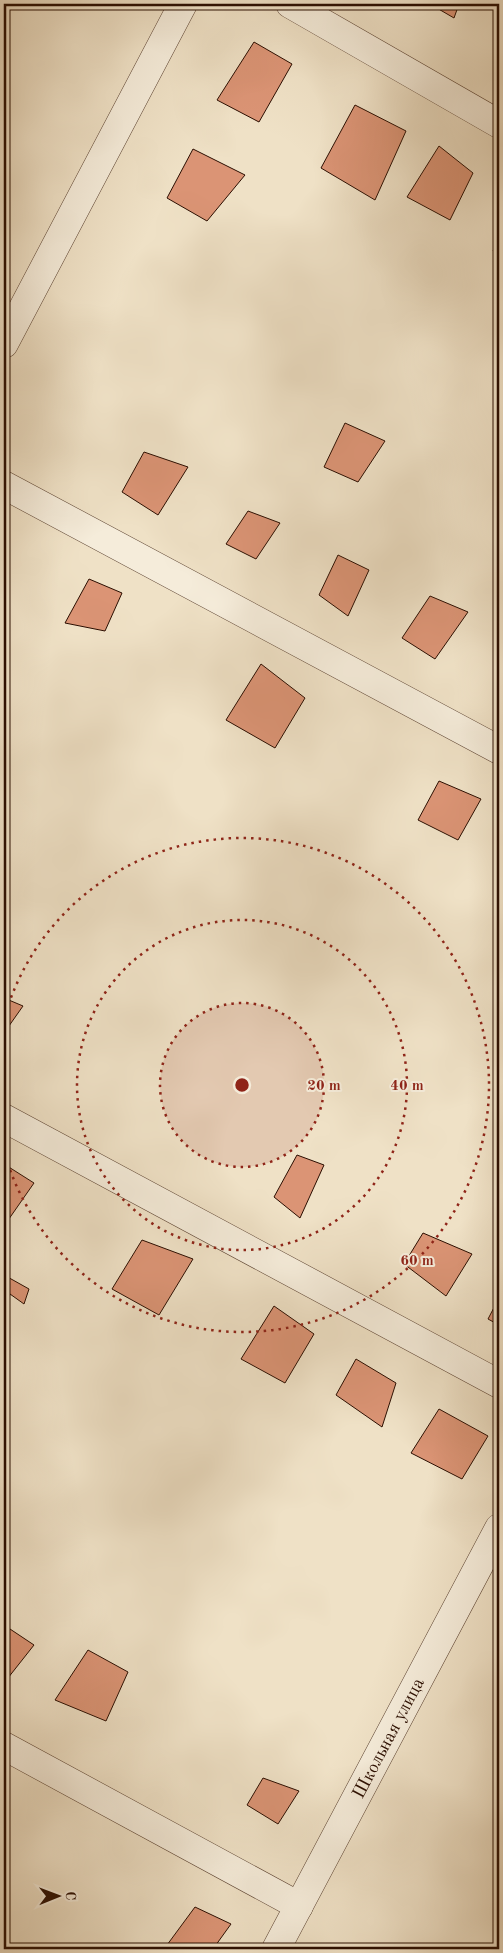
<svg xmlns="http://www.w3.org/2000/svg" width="503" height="1953" viewBox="0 0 503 1953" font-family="'Old Standard TT',serif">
  <rect width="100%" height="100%" fill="#efe1c6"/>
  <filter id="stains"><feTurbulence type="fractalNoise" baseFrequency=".004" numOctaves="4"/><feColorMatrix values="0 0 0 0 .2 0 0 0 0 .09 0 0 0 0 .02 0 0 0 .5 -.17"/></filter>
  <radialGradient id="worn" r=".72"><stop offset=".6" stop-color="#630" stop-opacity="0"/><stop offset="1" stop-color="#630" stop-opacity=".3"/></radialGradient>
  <path fill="#db9475" stroke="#2b0e01" d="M 430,4 L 459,4 L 454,18 Z
    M 254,42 L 292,64 L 259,122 L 217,100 Z
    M 355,105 L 406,131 L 375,200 L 321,168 Z
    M 439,146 L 473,173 L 450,220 L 407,197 Z
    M 193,149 L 245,175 L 207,221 L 167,198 Z
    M 499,241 L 499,255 L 493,251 Z
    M 345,423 L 385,441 L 358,482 L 324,467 Z
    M 144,452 L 188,467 L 158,515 L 122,492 Z
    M 248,511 L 280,523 L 256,559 L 226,544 Z
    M 338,555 L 369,570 L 348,616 L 319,595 Z
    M 89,579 L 122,593 L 105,631 L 65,623 Z
    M 430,596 L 468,612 L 435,659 L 402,638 Z
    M 261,664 L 305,698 L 275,748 L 226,720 Z
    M 439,781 L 481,799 L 458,840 L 418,820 Z
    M 4,998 L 23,1006 L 4,1033 Z
    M 297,1155 L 324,1165 L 300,1218 L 274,1197 Z
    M 4,1164 L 34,1183 L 4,1226 Z
    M 423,1233 L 472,1254 L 446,1296 L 404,1264 Z
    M 142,1240 L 193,1259 L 159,1315 L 112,1289 Z
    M 4,1275 L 29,1289 L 24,1304 L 10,1294 L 7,1306 L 4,1305 Z
    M 499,1298 L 499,1325 L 488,1319 Z
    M 274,1306 L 314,1334 L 285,1383 L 241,1359 Z
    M 356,1359 L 396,1383 L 382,1427 L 336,1395 Z
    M 439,1409 L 488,1436 L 462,1479 L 411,1453 Z
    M 4,1625 L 34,1645 L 4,1683 Z
    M 88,1650 L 128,1672 L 106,1721 L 55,1700 Z
    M 263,1778 L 299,1791 L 278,1824 L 247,1805 Z
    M 195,1907 L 231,1924 L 213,1949 L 177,1949 L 167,1945 Z
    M 4,1941 L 21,1949 L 4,1949 Z"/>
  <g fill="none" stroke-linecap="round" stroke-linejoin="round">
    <defs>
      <g id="minor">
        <path d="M 290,4 L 499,124"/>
        <path d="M 4,344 L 183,4"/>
        <path d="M 4,485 L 499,750"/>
        <path d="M 4,1118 L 499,1384"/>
        <path d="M 4,1746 L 299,1906"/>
        <path id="s1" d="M 276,1949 L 499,1528"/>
      </g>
    </defs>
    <use href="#minor" stroke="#5c4332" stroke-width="29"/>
    <use href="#minor" stroke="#f5ecda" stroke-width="28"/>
  </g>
  <circle cx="242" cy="1085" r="82" fill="#8f2418" fill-opacity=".12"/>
  <g fill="none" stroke="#8f2418" stroke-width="2.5" stroke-dasharray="2.5 5">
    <circle cx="242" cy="1085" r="82"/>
    <circle cx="242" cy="1085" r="165"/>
    <path d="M4 1019A247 247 0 1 1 4 1151"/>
  </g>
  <g text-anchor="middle" stroke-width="4" stroke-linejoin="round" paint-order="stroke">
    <g font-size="18" fill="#2b0e01" stroke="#f5ecda">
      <text dy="6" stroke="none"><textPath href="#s1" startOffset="239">Школьная улица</textPath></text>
    </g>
  </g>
  <circle cx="242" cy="1085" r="8" fill="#8f2418" stroke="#f5ecda" stroke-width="2.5"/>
  <g font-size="15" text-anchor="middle" font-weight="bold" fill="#8f2418" stroke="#f5ecda" stroke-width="4" stroke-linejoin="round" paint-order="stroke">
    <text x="324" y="1090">20 m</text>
    <text x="407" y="1090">40 m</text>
    <text x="417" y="1265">60 m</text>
  </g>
  <rect width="503" height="1953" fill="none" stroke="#efe1c6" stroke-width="20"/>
  <rect x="5" y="5" width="493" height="1943" fill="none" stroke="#2b0e01" stroke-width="2.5"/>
  <rect x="10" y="10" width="483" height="1933" fill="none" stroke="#2b0e01"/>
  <g transform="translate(58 1896) rotate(89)" stroke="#f5ecda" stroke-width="4" paint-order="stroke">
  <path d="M0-4L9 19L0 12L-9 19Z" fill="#2b0e01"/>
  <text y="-8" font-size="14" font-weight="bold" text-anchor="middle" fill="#2b0e01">С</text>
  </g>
  <rect width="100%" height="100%" filter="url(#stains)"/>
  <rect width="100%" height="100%" fill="url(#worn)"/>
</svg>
